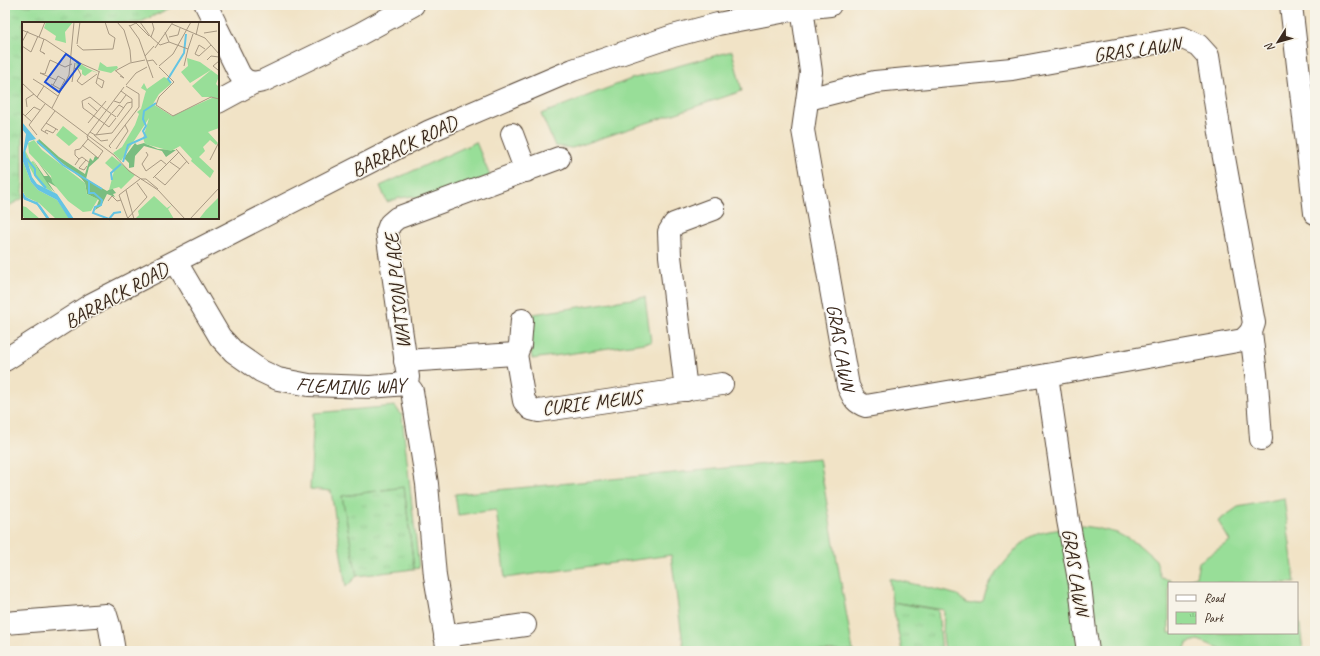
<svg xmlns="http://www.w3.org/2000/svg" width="1320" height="656" viewBox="0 0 1320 656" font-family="Caveat,sans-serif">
  <defs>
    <pattern id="park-tufts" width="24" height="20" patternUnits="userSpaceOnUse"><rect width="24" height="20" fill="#98de98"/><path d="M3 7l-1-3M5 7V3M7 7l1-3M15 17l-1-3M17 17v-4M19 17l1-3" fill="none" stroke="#84bf83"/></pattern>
  </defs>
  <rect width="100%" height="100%" fill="#f7f3e8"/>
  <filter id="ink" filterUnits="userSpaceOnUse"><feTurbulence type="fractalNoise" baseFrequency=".025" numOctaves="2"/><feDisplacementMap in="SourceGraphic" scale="8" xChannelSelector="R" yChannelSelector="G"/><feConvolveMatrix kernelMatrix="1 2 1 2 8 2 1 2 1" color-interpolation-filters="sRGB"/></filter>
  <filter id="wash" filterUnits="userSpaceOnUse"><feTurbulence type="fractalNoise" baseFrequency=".012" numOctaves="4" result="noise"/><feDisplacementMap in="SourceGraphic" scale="16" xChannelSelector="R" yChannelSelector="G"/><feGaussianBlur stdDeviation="0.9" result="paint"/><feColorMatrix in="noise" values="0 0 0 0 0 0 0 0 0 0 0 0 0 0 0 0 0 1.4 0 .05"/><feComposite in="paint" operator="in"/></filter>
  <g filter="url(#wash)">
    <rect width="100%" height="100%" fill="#f1e3c6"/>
    <path fill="#98de98" stroke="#6a845b" d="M 732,51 L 742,91 L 572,148 L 555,146 L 541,114 L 631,79 Z
      M 476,142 L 490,176 L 420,201 L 413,196 L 400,198 L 387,202 L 380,186 Z
      M 645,297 L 651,342 L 532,359 L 527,315 Z
      M 395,406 L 402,416 L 419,568 L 414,569 L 404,487 L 342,496 L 357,576 L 346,587 L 331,491 L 310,489 L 314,413 Z
      M 819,459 L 853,651 L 684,651 L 671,555 L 505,578 L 496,510 L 458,515 L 455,494 Z
      M 1284,498 L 1295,583 L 1182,583 L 1196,576 L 1199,562 L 1230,541 L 1218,521 L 1238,507 Z
      M 1082,526 L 1096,528 L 1117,533 L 1139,545 L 1156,560 L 1161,578 L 1170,580 L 1173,583 L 1169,583 L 1169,633 L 1297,633 L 1297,602 L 1303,651 L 1227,651 L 1198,640 L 1187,643 L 1184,651 L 945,651 L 943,636 L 944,610 L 892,602 L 889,578 L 958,595 C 966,606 971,605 983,601 C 985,595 987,587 991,581 C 996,572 1022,541 1030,537 C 1047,529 1064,530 1082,526 Z"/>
    <path fill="url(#park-tufts)" stroke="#6a845b" d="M 5,5 L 176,5 L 139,23 L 23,23 L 23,198 L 5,208 Z
      M 404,487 L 414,569 L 357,576 L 342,496 Z
      M 892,602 L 938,610 L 942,651 L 902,651 Z"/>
  </g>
  <g filter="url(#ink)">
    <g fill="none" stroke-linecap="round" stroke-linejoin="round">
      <defs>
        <g id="minor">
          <path d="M 206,5 L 215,23"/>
          <path d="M 1291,5 L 1315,213"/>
          <path id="s1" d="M 802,8 L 811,72 L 803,130 L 848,386 C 853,396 854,402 866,406 L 1047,375"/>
          <path d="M 218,30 L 240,75 L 245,80 L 253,83"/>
          <path d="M 808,99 L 875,82 L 1012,69 L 1183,38 L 1198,45 L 1208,56 L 1223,152 L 1254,323 L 1251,332 L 1257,382 L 1261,439"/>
          <path d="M 218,102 L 253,83 L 263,81 L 360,34 L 413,5"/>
          <path d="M 512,134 L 526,171"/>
          <path id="s2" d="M 176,262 L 220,337 L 234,352 L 261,371 L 278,379 L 309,385 L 370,387 L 406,384 L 412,391 L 427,484 L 435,576 L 447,646 L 449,651"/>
          <path d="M 516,354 L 524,401 L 531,409 L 539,411 L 722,384"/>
          <path d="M 5,360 L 92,304 L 430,131 L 573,70 L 673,36 L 718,24 L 802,8 L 830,5"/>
          <path d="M 405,361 L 516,354 L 520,345 L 522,320"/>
          <path d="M 406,384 L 408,377 L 387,232 L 390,224 L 397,218 L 559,158"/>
          <path d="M 686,390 L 670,256 L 669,232 L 674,224 L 714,209"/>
          <path d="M 5,623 L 106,615 L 110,628 L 114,651"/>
          <path d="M 445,636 L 525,625"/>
          <path d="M 1088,651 L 1085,631 L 1080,585 L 1068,520 L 1047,375 L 1243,340 L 1251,332"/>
        </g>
      </defs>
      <use href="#minor" stroke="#564637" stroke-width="24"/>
      <use href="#minor" stroke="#fff" stroke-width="22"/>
    </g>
  </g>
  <g text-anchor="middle" stroke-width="3" stroke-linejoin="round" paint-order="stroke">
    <g font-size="20" fill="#3b2a1e" stroke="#f7f3e8">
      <text transform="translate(1137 49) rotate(-8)" y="7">GRAS LAWN</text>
      <text transform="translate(404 146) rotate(-26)" y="7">BARRACK ROAD</text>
      <text transform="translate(397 291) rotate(-96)" y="7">WATSON PLACE</text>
      <text transform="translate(116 295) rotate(-29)" y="7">BARRACK ROAD</text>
      <text dy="7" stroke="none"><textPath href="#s1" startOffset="344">GRAS LAWN</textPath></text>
      <text dy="7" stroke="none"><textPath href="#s2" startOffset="233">FLEMING WAY</textPath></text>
      <text transform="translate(592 402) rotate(-7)" y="7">CURIE MEWS</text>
      <text transform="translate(1076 572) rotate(81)" y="7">GRAS LAWN</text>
    </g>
  </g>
  <g transform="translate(22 22)">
    <rect width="197" height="197" fill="#f1e3c6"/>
    <path d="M 165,36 L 178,40 L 189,48 L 168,61 L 159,50 L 166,44 ZM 78,40 L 85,45 L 95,44 L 96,46 L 89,51 L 76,48 ZM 197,175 L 197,197 L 177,197 L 184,188 ZM 0,184 L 4,185 L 18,197 L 3,197 L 0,193 Z" fill="#98de98"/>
    <path d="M 17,117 L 37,135 L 63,152 L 68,136 L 71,139 L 73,134 L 77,136 L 67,145 L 64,157 L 85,169 L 90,166 L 94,171 L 91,172 L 93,175 L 85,172 L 79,184 L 73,188 L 77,178 L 65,172 L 63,161 L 59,156 L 15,121 ZM 113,121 L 115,123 L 122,121 L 136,127 L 154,128 L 144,135 L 140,129 L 122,124 L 113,134 L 112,145 L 107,146 L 107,141 L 102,136 ZM 13,136 L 38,167 L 26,160 L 34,172 L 22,158 L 11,138 L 22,154 L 26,154 Z" fill="#7abd80"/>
    <path d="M 3,128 L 9,140 L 11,139 L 31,170 L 21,165 L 13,155 L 3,137 Z" fill="#98de98"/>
    <path d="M 24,0 L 51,0 L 43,10 L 44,21 L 33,18 L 34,14 L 22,6 ZM 54,39 L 65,46 L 76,51 L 70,49 L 63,54 L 60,52 L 60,48 L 55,46 ZM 189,48 L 197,54 L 194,62 L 197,65 L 197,106 L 186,110 L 196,121 L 194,123 L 188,118 L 181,125 L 183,129 L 177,135 L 192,149 L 188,156 L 169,139 L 170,137 L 158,124 L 149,129 L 123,122 L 121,116 L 127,96 L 99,139 L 91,131 L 100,125 L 113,103 L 117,92 L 115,90 L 119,87 L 123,72 L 124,69 L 119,66 L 122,61 L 125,67 L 142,55 L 146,57 L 149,62 L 137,72 L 131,82 L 150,94 L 192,75 L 180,75 L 170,64 ZM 41,104 L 56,116 L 47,124 L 34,113 ZM 12,118 L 20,128 L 63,161 L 65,172 L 76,177 L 69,189 L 61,190 L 46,179 L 30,160 L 29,154 L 7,131 L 6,121 ZM 90,134 L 113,153 L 99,167 L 97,165 L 87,168 L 92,149 L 83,141 ZM 0,137 L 9,160 L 16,168 L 35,178 L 48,197 L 34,197 L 17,181 L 4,175 L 0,168 ZM 132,174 L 145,186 L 150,183 L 146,187 L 152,197 L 113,197 L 117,193 L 116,189 Z" fill="#98de98"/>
    <path d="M 0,100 L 14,117 L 7,119 L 3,130 L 10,155 L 15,162 L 35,172 L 52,197 L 47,197 L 35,178 L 16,168 L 9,160 L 0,137 L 4,112 L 0,107 ZM 0,169 L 4,175 L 18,183 L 28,197 L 25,197 L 15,183 L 2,177 Z" fill="#64c4e3"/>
    <path fill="none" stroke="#64c4e3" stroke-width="2" d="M 149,61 L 146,57 L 162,31 L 164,12M 15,119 L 41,143 L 80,167M 2,137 L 5,137 L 13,147 L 13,153 L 24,166M 101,140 L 106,123 L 124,115 L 121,109 L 124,104 L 121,97 L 122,89 L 134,81M 90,158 L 89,151 L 99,142M 67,159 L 67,171 L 72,171 L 80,178 L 79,183 L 73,185 L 71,191 L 87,197 L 92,191 L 99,190M 0,171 L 3,177 L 15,181 L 26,197"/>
    <path fill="none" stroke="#a89983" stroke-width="1" d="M 95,0 L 102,8 L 108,28 L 109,40M 118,0 L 128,14 L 138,23 L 147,20 L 143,10M 150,2 L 183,16 L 197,32M 107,3 L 117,17 L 131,56M 108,4 L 114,1 L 127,14M 0,8 L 24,18 L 60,42 L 78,50M 182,11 L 195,9M 174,13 L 177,0M 17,15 L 23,0M 129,15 L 132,7 L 130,0M 147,15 L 156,13 L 158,6M 0,20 L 6,9M 147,20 L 166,27 L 171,12M 55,22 L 58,0M 55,23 L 61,28 L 91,27 L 93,16 L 87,12 L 83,0M 0,24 L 9,30 L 16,14M 133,26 L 151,0M 183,27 L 177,23 L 173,32 L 177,34 L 189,23M 20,30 L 23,32 L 18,29 L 22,17M 123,34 L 132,24M 185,38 L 189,34 L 197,35M 125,39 L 131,38 L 135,43M 137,44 L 151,32 L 169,0M 162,44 L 166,27M 137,45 L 152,60 L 137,75 L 134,83 L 151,94 L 189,75 L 197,77M 52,46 L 56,47 L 59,53 L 55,59M 196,48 L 191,44 L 197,39M 93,49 L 108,41 L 123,38M 94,49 L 102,56 L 98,54M 76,56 L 82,59 L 80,66 L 74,61 L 77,50M 11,57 L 22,64M 34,58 L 36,54 L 43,58M 55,59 L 60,63 L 75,52M 50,60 L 53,41M 0,61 L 16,76 L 92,133 L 107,149 L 136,168 L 163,197M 29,62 L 38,67 L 43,58M 31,63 L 34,58 L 18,51 L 23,52 L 28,38 L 43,45 L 50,42M 104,63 L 114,51 L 125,45M 15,75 L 22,64 L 36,74M 92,79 L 98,81 L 104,73M 66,81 L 75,89M 5,85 L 4,77 L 12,72M 30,86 L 47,53 L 52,0M 84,88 L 68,75 L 60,79 L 61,86 L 87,105 L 94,96M 84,88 L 94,95M 0,91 L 10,100M 90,91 L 97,83 L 102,86M 3,94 L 12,85 L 18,88M 95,95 L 105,81 L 110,80M 24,101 L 36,108M 66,101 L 84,79M 7,103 L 23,82M 7,103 L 15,113M 23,110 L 24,108 L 31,111 L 34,107M 68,110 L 73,113 L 90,111 L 110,85 L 110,77 L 99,69M 26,112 L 19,108 L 33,89M 72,113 L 79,119 L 86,118M 74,113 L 89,92M 60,123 L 76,136 L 81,129 L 66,117M 89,126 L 87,124 L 117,85 L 117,72 L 104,64M 94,127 L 106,109 L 103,103M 154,127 L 167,142M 124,130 L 126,133 L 120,142 L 124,149 L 139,138 L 145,143M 57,137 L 60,135 L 68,141M 64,138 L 57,146 L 62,148 L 65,144M 188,138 L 197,120M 148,140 L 158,147M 53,143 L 57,137 L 53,133 L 53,128 L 58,127 L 66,117 L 65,114 L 102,65M 133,155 L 143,163 L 165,139M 131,156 L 157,130M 119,157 L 124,157 L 136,167M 104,168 L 112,197M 86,179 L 90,174 L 95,179 L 99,178M 106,196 L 125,175 L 115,161M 106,197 L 97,173 L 118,157M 168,197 L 197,166"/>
    <path fill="#1d4ed8" fill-opacity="0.15" stroke="#1d4ed8" stroke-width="2" d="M 44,32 L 58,42 L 37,70 L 23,60 Z"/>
    <rect width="197" height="197" fill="none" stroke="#3b2a1e" stroke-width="2"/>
  </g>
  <rect width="1320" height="656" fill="none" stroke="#f7f3e8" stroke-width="20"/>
  <rect x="1168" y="582" width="130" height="52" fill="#f7f3e8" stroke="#aca397"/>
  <rect x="1176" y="595" width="20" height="6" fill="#ffffff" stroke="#aca397"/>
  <text x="1204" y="602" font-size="12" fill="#3b2a1e">Road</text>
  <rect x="1176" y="612" width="20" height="12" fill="url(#park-tufts)" stroke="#aca397"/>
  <text x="1204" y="622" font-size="12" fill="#3b2a1e">Park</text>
  <g transform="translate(1278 42) rotate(233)" stroke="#f7f3e8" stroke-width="3" paint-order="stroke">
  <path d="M0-3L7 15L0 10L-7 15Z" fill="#3b2a1e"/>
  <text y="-6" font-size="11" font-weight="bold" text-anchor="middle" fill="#3b2a1e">N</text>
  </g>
</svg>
